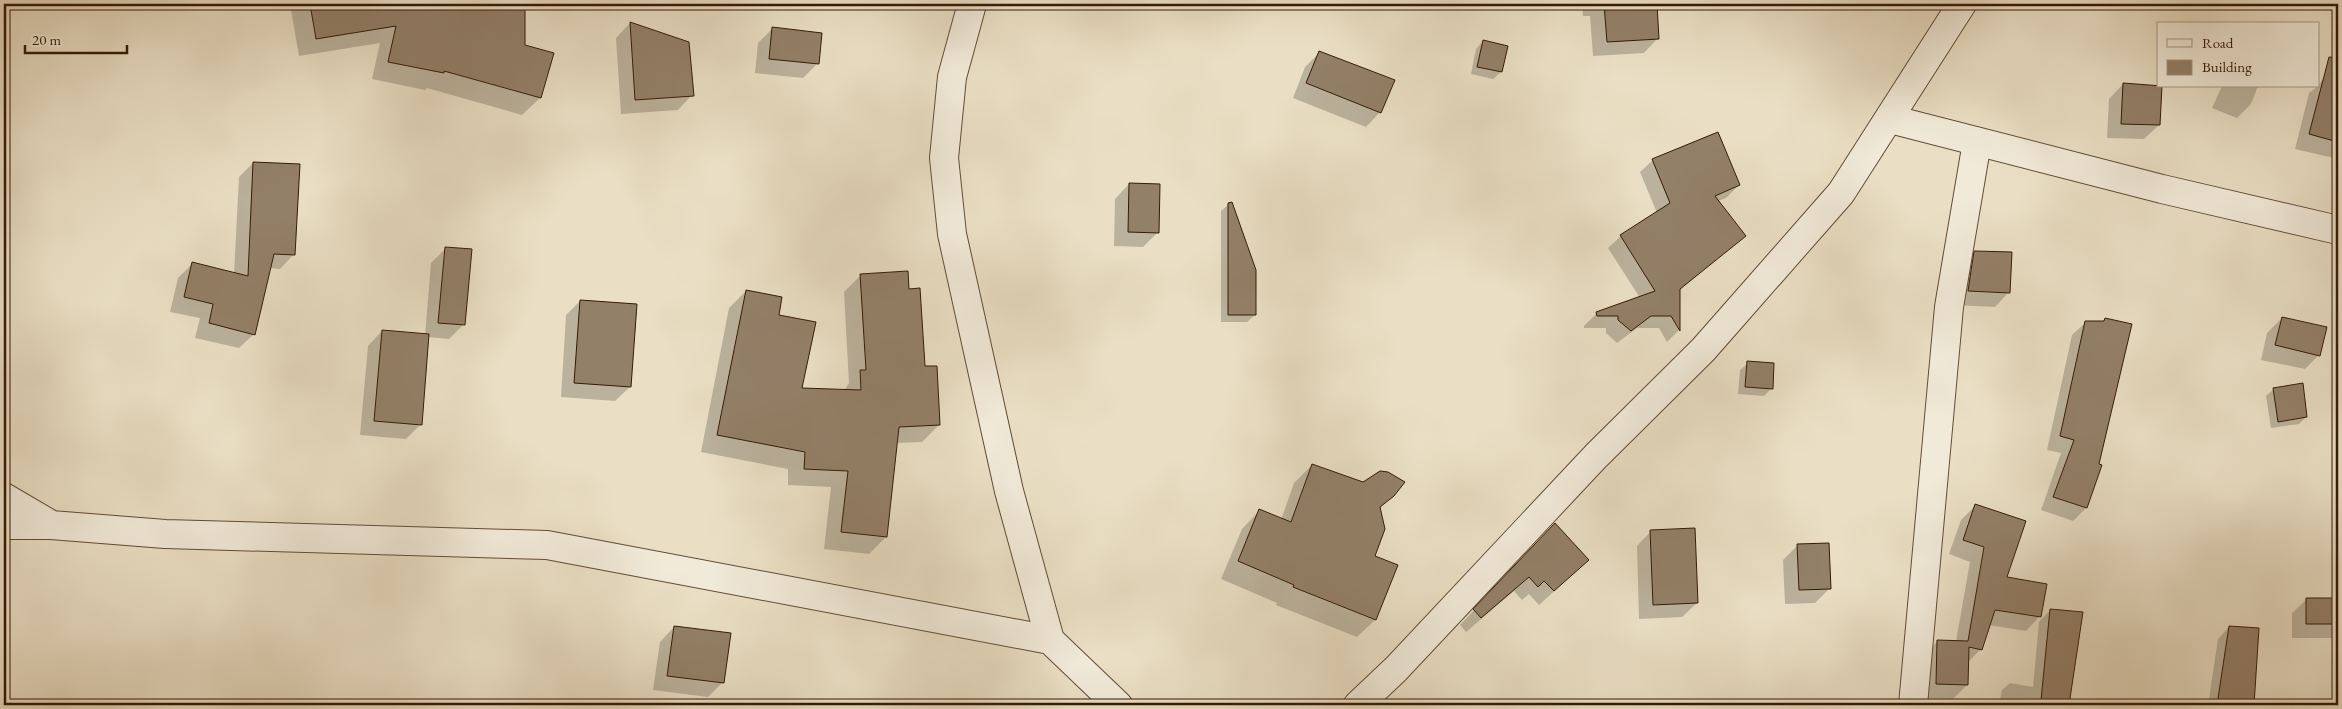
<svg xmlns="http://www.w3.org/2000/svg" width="2342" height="709" viewBox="0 0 2342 709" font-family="'EB Garamond',serif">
  <rect width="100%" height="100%" fill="#eadfc5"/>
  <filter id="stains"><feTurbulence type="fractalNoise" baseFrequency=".004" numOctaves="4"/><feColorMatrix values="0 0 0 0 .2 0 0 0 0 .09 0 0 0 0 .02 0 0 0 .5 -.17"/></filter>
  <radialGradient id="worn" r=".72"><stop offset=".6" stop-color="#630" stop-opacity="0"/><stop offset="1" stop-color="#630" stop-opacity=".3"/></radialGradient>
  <path fill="#0003" d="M 290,4 L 524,4 L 524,45 L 540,98 L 522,115 L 427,88 L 425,90 L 372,79 L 380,43 L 299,56 Z
    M 1582,4 L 1656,4 L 1658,38 L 1644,53 L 1593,56 L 1590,16 L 1583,16 Z
    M 630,23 L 688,43 L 692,95 L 678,110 L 621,114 L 616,38 Z
    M 772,29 L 818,63 L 803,78 L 755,73 L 758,43 Z
    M 1483,41 L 1501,72 L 1493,79 L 1471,74 L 1476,49 Z
    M 1320,52 L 1380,112 L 1366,127 L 1293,98 L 1305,67 Z
    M 2324,78 L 2338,82 L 2338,159 L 2295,149 L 2309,93 L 2318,86 Z
    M 2123,84 L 2159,125 L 2144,139 L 2107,138 L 2109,99 Z
    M 2222,86 L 2258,86 L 2251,104 L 2237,118 L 2212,108 Z
    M 1653,160 L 1739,185 L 1726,198 L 1718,201 L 1744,236 L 1679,291 L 1679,330 L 1667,342 L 1659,328 L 1637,328 L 1617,343 L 1606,333 L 1606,328 L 1584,328 L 1584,326 L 1597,313 L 1640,298 L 1608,248 L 1621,236 L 1657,213 L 1640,172 Z
    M 253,163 L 294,254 L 280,269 L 269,268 L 254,334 L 239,348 L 195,338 L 200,318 L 170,312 L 178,278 L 192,264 L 234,274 L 239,177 Z
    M 1129,184 L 1158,232 L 1143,247 L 1114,246 L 1115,199 Z
    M 1229,204 L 1255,315 L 1247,322 L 1221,322 L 1221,211 Z
    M 446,248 L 464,324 L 449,339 L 428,337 L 420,425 L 406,439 L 360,435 L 368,346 L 382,331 L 425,335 L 431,263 Z
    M 1975,252 L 2009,292 L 1995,307 L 1954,305 L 1960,266 Z
    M 861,275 L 907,290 L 924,368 L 939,425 L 922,442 L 896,443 L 886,537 L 869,554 L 824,549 L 831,487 L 788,485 L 788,469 L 701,452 L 729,308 L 746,291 L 777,316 L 801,389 L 844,391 L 849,383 L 844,292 Z
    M 580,301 L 630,387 L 615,401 L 561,397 L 566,315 Z
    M 2282,318 L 2319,355 L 2305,369 L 2261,360 L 2267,333 Z
    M 2105,319 L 2086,508 L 2073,521 L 2041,510 L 2061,453 L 2047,450 L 2072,335 L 2086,322 L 2102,322 Z
    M 1748,363 L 1772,388 L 1764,396 L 1738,394 L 1740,370 Z
    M 2274,389 L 2306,417 L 2299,424 L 2271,428 L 2266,396 Z
    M 1312,465 L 1393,495 L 1379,509 L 1374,557 L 1396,566 L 1375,620 L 1357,637 L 1276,605 L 1277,603 L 1221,579 L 1242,529 L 1259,511 L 1281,520 L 1294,483 Z
    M 1976,505 L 2005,578 L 2040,616 L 2026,631 L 1989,625 L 1981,649 L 1968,662 L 1967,685 L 1953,699 L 1922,698 L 1923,655 L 1938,641 L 1956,641 L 1970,562 L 1949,554 L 1961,520 Z
    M 1651,531 L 1697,603 L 1682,617 L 1639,619 L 1637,546 Z
    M 1541,539 L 1573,574 L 1539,605 L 1529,594 L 1522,600 L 1514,591 L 1466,632 L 1460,625 Z
    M 1798,545 L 1830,588 L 1815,603 L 1785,604 L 1783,560 Z
    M 2307,599 L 2338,599 L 2338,638 L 2292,638 L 2292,613 Z
    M 2050,610 L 2068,704 L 1999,705 L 2002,690 L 2010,683 L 2033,687 L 2039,622 Z
    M 674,627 L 723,682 L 708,697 L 653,690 L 660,642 Z
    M 2229,627 L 2258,629 L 2253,705 L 2208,705 L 2218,639 Z"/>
  <path fill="#938069" stroke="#341a05" d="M 310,4 L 525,4 L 525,45 L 554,53 L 541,98 L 444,71 L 444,73 L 388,62 L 396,26 L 316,39 Z
    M 1604,4 L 1657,4 L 1659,39 L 1607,42 Z
    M 630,22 L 689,42 L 694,96 L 635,100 Z
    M 772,27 L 822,33 L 819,64 L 769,59 Z
    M 1483,40 L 1508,46 L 1502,72 L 1477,67 Z
    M 1319,51 L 1395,80 L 1381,113 L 1306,83 Z
    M 2329,57 L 2338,58 L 2338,142 L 2309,134 Z
    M 2123,83 L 2162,86 L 2160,125 L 2121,124 Z
    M 1718,132 L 1740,185 L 1715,196 L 1746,236 L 1680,289 L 1680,331 L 1671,316 L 1651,316 L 1631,331 L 1618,320 L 1618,316 L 1597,316 L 1596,312 L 1655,291 L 1620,235 L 1670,203 L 1652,159 Z
    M 253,162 L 300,164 L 295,255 L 274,254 L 255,335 L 209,323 L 213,304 L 184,297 L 192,262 L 248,276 Z
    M 1129,183 L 1160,184 L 1159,233 L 1128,232 Z
    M 1232,202 L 1256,270 L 1256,315 L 1228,315 L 1228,203 Z
    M 445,247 L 472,249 L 465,325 L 438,323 Z
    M 1974,251 L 2012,252 L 2010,293 L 1968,291 Z
    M 908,271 L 909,289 L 920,288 L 925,366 L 937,366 L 940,425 L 899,427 L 887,537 L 841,532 L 848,471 L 804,469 L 805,452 L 717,435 L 746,290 L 782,297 L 779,315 L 816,322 L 802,388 L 861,390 L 860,370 L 866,370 L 860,274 Z
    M 580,300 L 637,304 L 631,387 L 574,383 Z
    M 2282,317 L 2327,327 L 2320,356 L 2275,345 Z
    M 2105,318 L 2132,324 L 2099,464 L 2102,465 L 2087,508 L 2053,497 L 2074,440 L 2060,436 L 2085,321 L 2104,321 Z
    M 382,330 L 429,334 L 422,425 L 374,421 Z
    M 1747,361 L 1774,363 L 1773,389 L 1745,387 Z
    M 2303,383 L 2307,417 L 2278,422 L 2273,388 Z
    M 1312,464 L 1363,482 L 1380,471 L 1388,472 L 1405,482 L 1394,496 L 1380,507 L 1385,529 L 1375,556 L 1398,565 L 1376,620 L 1293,587 L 1294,585 L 1238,561 L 1259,509 L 1291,522 Z
    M 1975,504 L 2026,521 L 2007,577 L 2047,584 L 2041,617 L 1995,610 L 1982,650 L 1969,647 L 1968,685 L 1936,684 L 1937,640 L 1968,641 L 1984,547 L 1963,540 Z
    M 1555,523 L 1589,560 L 1554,591 L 1544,581 L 1538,587 L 1529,577 L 1481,618 L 1473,609 Z
    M 1695,528 L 1698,603 L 1653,605 L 1650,530 Z
    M 1829,543 L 1831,589 L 1799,590 L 1797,544 Z
    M 2306,598 L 2338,598 L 2338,624 L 2306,624 Z
    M 2050,609 L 2083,612 L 2069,705 L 2041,700 Z
    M 674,626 L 731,633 L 724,683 L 667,676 Z
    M 2229,626 L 2259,628 L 2254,705 L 2217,705 Z"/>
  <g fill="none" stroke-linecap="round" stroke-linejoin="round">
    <defs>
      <path id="street" d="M 972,4 L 952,77 L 944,158 L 952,234 L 1009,491 L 1050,640 L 1118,705
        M 1890,119 L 2162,189 L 2338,230
        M 4,497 L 50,524
        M 4,525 L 51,525 L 165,534 L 547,545 L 1050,640
        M 1358,705 L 1396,669 L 1596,456 L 1703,350 L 1841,193 L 1962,4
        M 1913,705 L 1949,307 L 1977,142"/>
    </defs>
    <use href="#street" stroke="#624b35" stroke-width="30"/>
    <use href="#street" stroke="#f1ead9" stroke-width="28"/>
  </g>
  <rect width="2342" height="709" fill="none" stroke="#eadfc5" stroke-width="20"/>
  <rect x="5" y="5" width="2332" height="699" fill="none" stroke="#341a05" stroke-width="2.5"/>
  <rect x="10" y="10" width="2322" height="689" fill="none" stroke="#341a05"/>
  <rect x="2157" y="22" width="162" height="65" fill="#f1ead9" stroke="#a59784"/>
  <rect x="2167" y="39" width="25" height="8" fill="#f1ead9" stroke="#a59784"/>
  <text x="2202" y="48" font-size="15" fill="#341a05">Road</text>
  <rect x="2167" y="60" width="25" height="15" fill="#938069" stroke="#a59784"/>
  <text x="2202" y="72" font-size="15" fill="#341a05">Building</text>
  <path d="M25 45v8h102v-8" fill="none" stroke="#341a05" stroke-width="2.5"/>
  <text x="32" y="45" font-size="15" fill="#341a05" stroke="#f1ead9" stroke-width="4" paint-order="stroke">20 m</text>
  <rect width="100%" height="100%" filter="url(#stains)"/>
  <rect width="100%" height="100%" fill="url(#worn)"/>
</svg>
